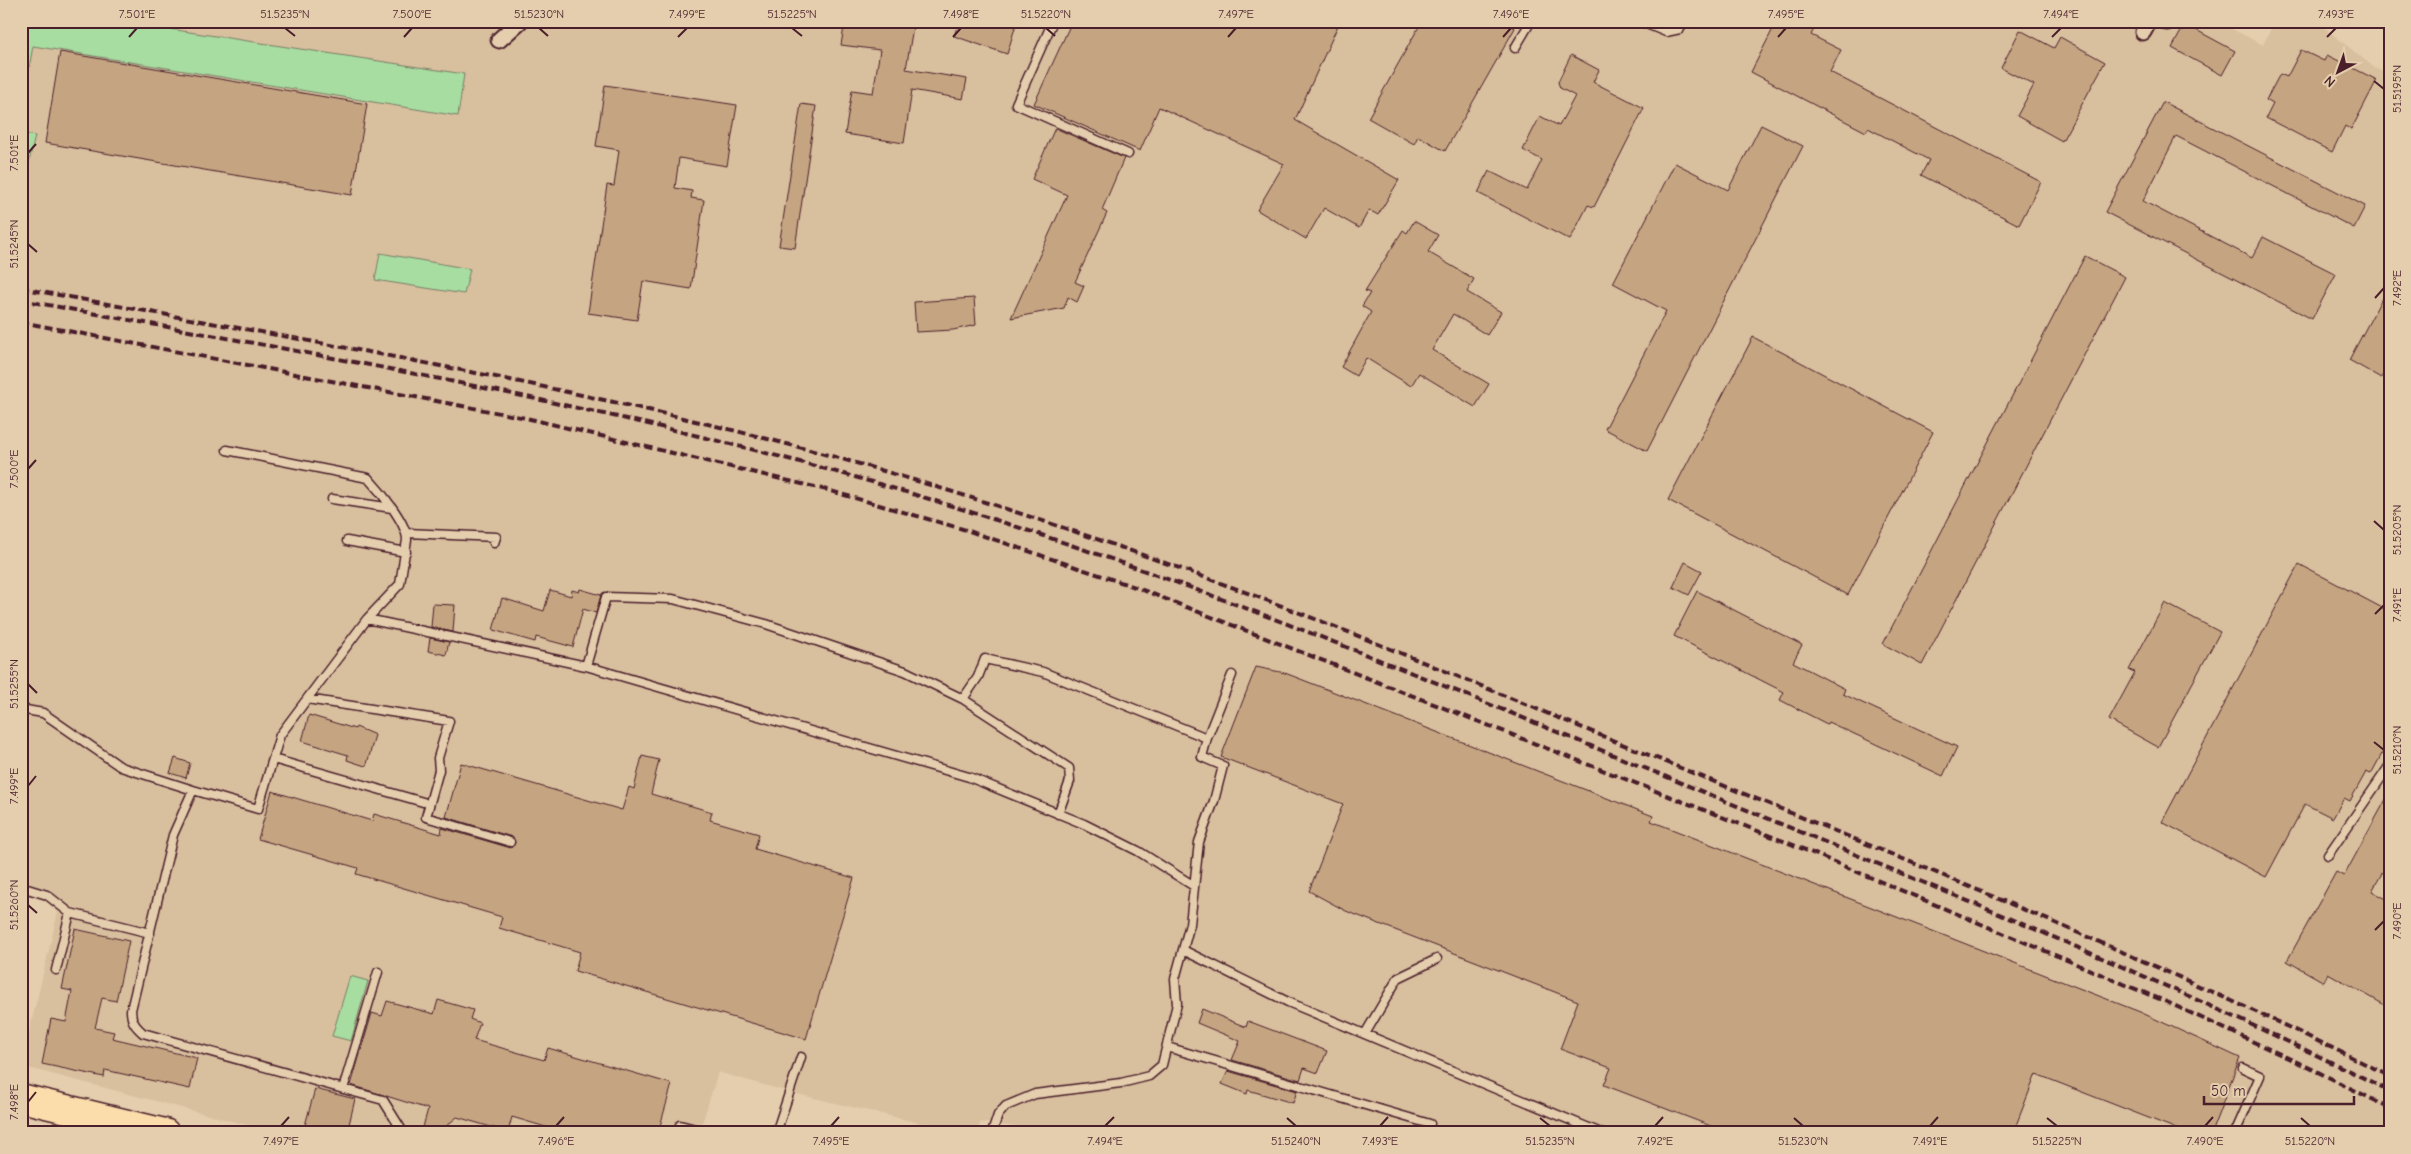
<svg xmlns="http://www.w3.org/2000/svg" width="2411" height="1154" viewBox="0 0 2411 1154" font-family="'Comic Neue',sans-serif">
  <rect width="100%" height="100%" fill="#e4cead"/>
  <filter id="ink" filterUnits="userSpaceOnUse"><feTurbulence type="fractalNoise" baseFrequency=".02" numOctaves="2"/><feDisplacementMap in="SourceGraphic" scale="10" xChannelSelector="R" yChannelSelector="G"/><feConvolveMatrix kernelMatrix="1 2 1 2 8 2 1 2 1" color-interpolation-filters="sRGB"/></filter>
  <g filter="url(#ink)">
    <path fill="#d8bf9e" d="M 21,21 L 2216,21 L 2263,45 L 2275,21 L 2316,21 L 2376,69 L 2390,72 L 2390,1133 L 1058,1133 L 981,1122 L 976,1133 L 962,1133 L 789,1092 L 718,1072 L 699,1133 L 278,1133 L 21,1066 L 58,912 L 44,900 L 21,893 Z"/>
    <path fill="#a7dda1" stroke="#787e66" d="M 21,21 L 117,21 L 464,74 L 458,116 L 33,46 L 21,113 Z
      M 21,133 L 35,136 L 21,196 Z
      M 380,253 L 470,269 L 464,294 L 375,280 Z
      M 350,976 L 368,981 L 351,1041 L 332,1036 Z"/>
    <path fill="#c5a581" stroke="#4a1f2b" d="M 845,21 L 914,21 L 906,69 L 967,79 L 963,99 L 912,90 L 904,143 L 845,134 L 852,90 L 873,93 L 880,50 L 841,45 Z
      M 959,21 L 1017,21 L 1007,54 L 954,36 Z
      M 1072,21 L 1340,21 L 1295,120 L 1399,180 L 1378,215 L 1369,210 L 1359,228 L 1324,208 L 1306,239 L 1257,210 L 1284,164 L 1159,107 L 1140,151 L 1034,104 Z
      M 1422,21 L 1504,21 L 1515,28 L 1445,151 L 1418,136 L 1414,144 L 1368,118 Z
      M 1777,21 L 1818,21 L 1811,35 L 1841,50 L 1830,72 L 2041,182 L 2019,225 L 1921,175 L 1929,160 L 1868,128 L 1866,132 L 1751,72 Z
      M 2185,24 L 2235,51 L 2222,75 L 2172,48 Z
      M 2020,30 L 2054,48 L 2060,37 L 2105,62 L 2062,141 L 2017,116 L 2034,85 L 2001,68 Z
      M 2301,50 L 2324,61 L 2327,55 L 2377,80 L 2351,130 L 2345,126 L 2332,152 L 2266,118 L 2273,104 L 2266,100 L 2280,74 L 2287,77 Z
      M 60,52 L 367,104 L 352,195 L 45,143 Z
      M 1571,55 L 1599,70 L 1593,82 L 1644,108 L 1594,207 L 1588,205 L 1570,240 L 1478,193 L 1489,171 L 1527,190 L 1542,160 L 1523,150 L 1540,116 L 1559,126 L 1575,96 L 1560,88 L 1558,82 Z
      M 605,85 L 737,105 L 727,166 L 679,158 L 675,188 L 692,191 L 691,198 L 704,200 L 691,289 L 643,281 L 637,320 L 588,313 L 607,185 L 614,186 L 619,150 L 596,146 Z
      M 2163,102 L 2365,206 L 2354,228 L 2176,136 L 2143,201 L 2252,258 L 2263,237 L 2336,274 L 2312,319 L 2105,212 Z
      M 801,104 L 816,106 L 795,248 L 779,246 Z
      M 1761,125 L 1803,146 L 1647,451 L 1605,429 L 1666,311 L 1613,283 L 1675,163 L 1728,190 Z
      M 1055,128 L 1124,158 L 1102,210 L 1107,213 L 1075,282 L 1084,286 L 1077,302 L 1068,297 L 1064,308 L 1011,318 L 1067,195 L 1032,179 Z
      M 1414,221 L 1438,235 L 1428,252 L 1474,279 L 1467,292 L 1501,312 L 1487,335 L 1453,314 L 1432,350 L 1489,384 L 1475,407 L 1419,373 L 1411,386 L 1366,358 L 1356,376 L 1341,367 L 1371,312 L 1362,306 L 1370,293 L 1365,291 L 1403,230 L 1407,233 Z
      M 2085,256 L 2125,277 L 1922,665 L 1883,644 Z
      M 2390,283 L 2390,361 L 2381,378 L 2349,360 Z
      M 974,298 L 976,325 L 953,330 L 916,332 L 914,302 Z
      M 1753,337 L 1933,432 L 1848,595 L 1668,500 Z
      M 1685,562 L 1702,571 L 1689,595 L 1673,587 Z
      M 2299,564 L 2390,612 L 2390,739 L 2371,774 L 2366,772 L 2350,801 L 2344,798 L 2333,818 L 2305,804 L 2266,877 L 2162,822 Z
      M 580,589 L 601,595 L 596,613 L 583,609 L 573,647 L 536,637 L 535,642 L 493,630 L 502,598 L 544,611 L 550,590 L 571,596 L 572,590 L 579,592 Z
      M 1697,591 L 1802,645 L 1793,662 L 1845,689 L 1843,694 L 1957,747 L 1943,776 L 1863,738 L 1828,722 L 1827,724 L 1780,700 L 1784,692 L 1674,636 Z
      M 2165,603 L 2220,632 L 2158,747 L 2109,720 L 2135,672 L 2129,670 Z
      M 433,604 L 455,605 L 453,632 L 431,627 Z
      M 430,638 L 449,642 L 446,655 L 428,651 Z
      M 1256,667 L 1285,673 L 1653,816 L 1651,821 L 2140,1012 L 2240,1058 L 2211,1133 L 2187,1133 L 2036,1074 L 2013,1133 L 1729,1133 L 1604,1085 L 1611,1068 L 1560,1049 L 1578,1001 L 1346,911 L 1309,891 L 1343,804 L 1221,757 Z
      M 309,715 L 355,729 L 356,727 L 375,735 L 367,764 L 365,766 L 347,760 L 348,755 L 302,741 Z
      M 642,756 L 659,760 L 651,794 L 712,812 L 710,820 L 759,834 L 755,849 L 854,878 L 806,1039 L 575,971 L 580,952 L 499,928 L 502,917 L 356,874 L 358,868 L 258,839 L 272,791 L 372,821 L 374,814 L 441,834 L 442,828 L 511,848 L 515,843 L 512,837 L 446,817 L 461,763 L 622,810 L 629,787 L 634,789 Z
      M 175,758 L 190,763 L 186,778 L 170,773 Z
      M 2390,792 L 2390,859 L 2372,891 L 2390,901 L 2390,1008 L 2328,973 L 2324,982 L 2287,961 L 2336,872 L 2344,876 Z
      M 75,929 L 129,941 L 116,1001 L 102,998 L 95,1028 L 114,1032 L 112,1038 L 197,1058 L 190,1089 L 105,1070 L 104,1077 L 42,1064 L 51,1019 L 66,1022 L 72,991 L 62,989 Z
      M 438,1000 L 473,1010 L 470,1019 L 480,1023 L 474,1040 L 544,1060 L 548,1048 L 672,1084 L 658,1133 L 566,1133 L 512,1117 L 508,1132 L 457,1117 L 440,1131 L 423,1127 L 428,1109 L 351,1085 L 372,1013 L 382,1016 L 387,1001 L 434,1014 Z
      M 1202,1009 L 1246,1027 L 1248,1021 L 1327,1051 L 1318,1073 L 1304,1068 L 1300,1080 L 1232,1060 L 1240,1041 L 1197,1023 Z
      M 1228,1071 L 1297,1091 L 1293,1103 L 1248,1090 L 1247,1094 L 1222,1084 Z
      M 315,1089 L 355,1099 L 347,1133 L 316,1133 L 304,1129 Z"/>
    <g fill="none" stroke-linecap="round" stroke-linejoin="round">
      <defs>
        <path id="lane" d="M 1053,21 L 1016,104 L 1128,154
          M 1639,21 L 1666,32 L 1680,29 L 1684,21
          M 1515,48 L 1531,21
          M 227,450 L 368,478 C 380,491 407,523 407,540 L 400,584 L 367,619
          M 332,499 L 392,508
          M 407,533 L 496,537 L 494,543
          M 347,541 L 406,552
          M 586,666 L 606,597 L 673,599 L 766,624 L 905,671 L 963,699 L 1069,768 L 1070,781 L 1058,814
          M 307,699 L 449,721 L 438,758 L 439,770 L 426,817 L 510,842
          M 963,699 L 978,677 L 985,659 L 1043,672 L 1207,738 L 1202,757 L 1223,766 L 1214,801 L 1199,842 L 1190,924 L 1175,979 L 1177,1004 L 1162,1065 L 1149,1076 L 1121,1083 L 1035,1094 L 1006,1106 L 998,1115 L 992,1133
          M 21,713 L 26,710 L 43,713 L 121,767 L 193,790
          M 1207,738 L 1232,675
          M 273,759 L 423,802
          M 2328,855 L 2390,765
          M 21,887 L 47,895 L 70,913 L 150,933
          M 1183,950 L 1288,1002 L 1601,1133
          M 56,970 L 70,913
          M 1365,1034 L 1398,978 L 1437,959
          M 1167,1047 L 1430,1124
          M 343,1089 L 378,972
          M 405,1133 L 403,1132 L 383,1100 L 143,1033 C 135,1026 131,1021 131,1010 L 173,835 L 193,790 L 258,809 L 280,735 L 367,619 L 586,666 L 969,777 L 1084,824 L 1138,851 L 1194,886
          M 677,1133 L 680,1125 L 711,1133
          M 776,1133 L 801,1057
          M 2235,1133 L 2260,1076 L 2243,1068"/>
        <path id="street" d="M 2167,22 L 2167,21
          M 2143,32 L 2149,21
          M 499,40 L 520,21"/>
        <path id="highway" d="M 21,1098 L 165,1133"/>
      </defs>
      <use href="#lane" stroke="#4a1f2b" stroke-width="11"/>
      <use href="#street" stroke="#4a1f2b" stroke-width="19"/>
      <use href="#highway" stroke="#4a1f2b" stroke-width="31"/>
      <use href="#lane" stroke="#e4cead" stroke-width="8"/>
      <use href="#street" stroke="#e4cead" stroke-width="15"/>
      <use href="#highway" stroke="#faddab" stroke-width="28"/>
      <path stroke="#4a1f2b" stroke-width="4" stroke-dasharray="8 4" stroke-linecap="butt" d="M 21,288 C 293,339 568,383 835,457 C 952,490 1068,528 1182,569 C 1336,624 1487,689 1639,751 C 1891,854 2145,955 2390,1076
        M 21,300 C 290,350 559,396 822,468 C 1115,548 1394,665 1674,780 C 1914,879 2157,975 2390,1091
        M 21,322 L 526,418 L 827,490 L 966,530 L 1135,587 L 1791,844 L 2169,1003 L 2310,1068 L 2390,1108"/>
    </g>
  </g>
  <path fill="none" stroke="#4a1f2b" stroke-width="2" d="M 285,28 L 295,36M 539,28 L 548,36M 792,28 L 802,36M 1046,28 L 1055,36M 129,37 L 137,28M 404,37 L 412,28M 678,37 L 687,28M 953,37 L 961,28M 1228,37 L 1236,28M 1503,37 L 1511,28M 1778,37 L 1786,28M 2052,37 L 2061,28M 2327,37 L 2336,28M 2374,81 L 2384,89M 28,153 L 36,144M 28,244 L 37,252M 2375,298 L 2384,288M 28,469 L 36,460M 2374,521 L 2384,530M 2375,614 L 2384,605M 28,684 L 37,693M 2374,742 L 2384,750M 28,786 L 36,776M 28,905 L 37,913M 2375,930 L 2384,921M 28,1102 L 36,1092M 1287,1118 L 1296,1126M 1540,1118 L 1550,1126M 1794,1118 L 1803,1126M 2047,1118 L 2057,1126M 2301,1118 L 2310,1126M 281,1126 L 289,1117M 556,1126 L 564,1117M 831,1126 L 839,1117M 1105,1126 L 1114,1117M 1380,1126 L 1388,1117M 1655,1126 L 1663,1117M 1930,1126 L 1938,1117M 2205,1126 L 2213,1117"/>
  <rect width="2411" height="1154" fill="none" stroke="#e4cead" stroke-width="55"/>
  <g transform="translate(2338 72) rotate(221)" stroke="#e4cead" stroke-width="4" paint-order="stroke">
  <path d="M0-4L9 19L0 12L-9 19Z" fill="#4a1f2b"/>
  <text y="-8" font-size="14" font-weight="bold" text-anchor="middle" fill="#4a1f2b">N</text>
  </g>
  <path d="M2204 1096v8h150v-8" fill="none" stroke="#4a1f2b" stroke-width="2.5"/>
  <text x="2211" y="1096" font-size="15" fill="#4a1f2b" stroke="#e4cead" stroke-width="4" paint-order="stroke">50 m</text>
  <rect x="28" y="28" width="2356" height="1098" fill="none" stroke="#4a1f2b" stroke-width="2"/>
  <g font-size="12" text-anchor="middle" fill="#4a1f2b">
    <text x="137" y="18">7.501°E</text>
    <text x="285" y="18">51.5235°N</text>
    <text x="412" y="18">7.500°E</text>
    <text x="539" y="18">51.5230°N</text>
    <text x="687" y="18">7.499°E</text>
    <text x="792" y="18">51.5225°N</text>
    <text x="961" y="18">7.498°E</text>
    <text x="1046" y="18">51.5220°N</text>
    <text x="1236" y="18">7.497°E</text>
    <text x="1511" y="18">7.496°E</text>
    <text x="1786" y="18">7.495°E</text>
    <text x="2061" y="18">7.494°E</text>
    <text x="2336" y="18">7.493°E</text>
    <text transform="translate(2397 89) rotate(-90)" y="4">51.5195°N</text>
    <text transform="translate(14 153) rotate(-90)" y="4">7.501°E</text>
    <text transform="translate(14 244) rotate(-90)" y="4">51.5245°N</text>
    <text transform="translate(2397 288) rotate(-90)" y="4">7.492°E</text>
    <text transform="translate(14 469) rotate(-90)" y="4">7.500°E</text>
    <text transform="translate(2397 530) rotate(-90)" y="4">51.5205°N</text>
    <text transform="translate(2397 605) rotate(-90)" y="4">7.491°E</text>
    <text transform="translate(14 684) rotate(-90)" y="4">51.5255°N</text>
    <text transform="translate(2397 750) rotate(-90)" y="4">51.5210°N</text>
    <text transform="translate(14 786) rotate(-90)" y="4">7.499°E</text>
    <text transform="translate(14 905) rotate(-90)" y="4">51.5260°N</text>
    <text transform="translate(2397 921) rotate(-90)" y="4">7.490°E</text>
    <text transform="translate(14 1102) rotate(-90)" y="4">7.498°E</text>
    <text x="281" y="1145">7.497°E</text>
    <text x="556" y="1145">7.496°E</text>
    <text x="831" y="1145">7.495°E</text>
    <text x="1105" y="1145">7.494°E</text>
    <text x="1296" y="1145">51.5240°N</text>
    <text x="1380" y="1145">7.493°E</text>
    <text x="1550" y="1145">51.5235°N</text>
    <text x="1655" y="1145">7.492°E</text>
    <text x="1803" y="1145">51.5230°N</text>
    <text x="1930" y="1145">7.491°E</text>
    <text x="2057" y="1145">51.5225°N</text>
    <text x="2205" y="1145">7.490°E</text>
    <text x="2310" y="1145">51.5220°N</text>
  </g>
</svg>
